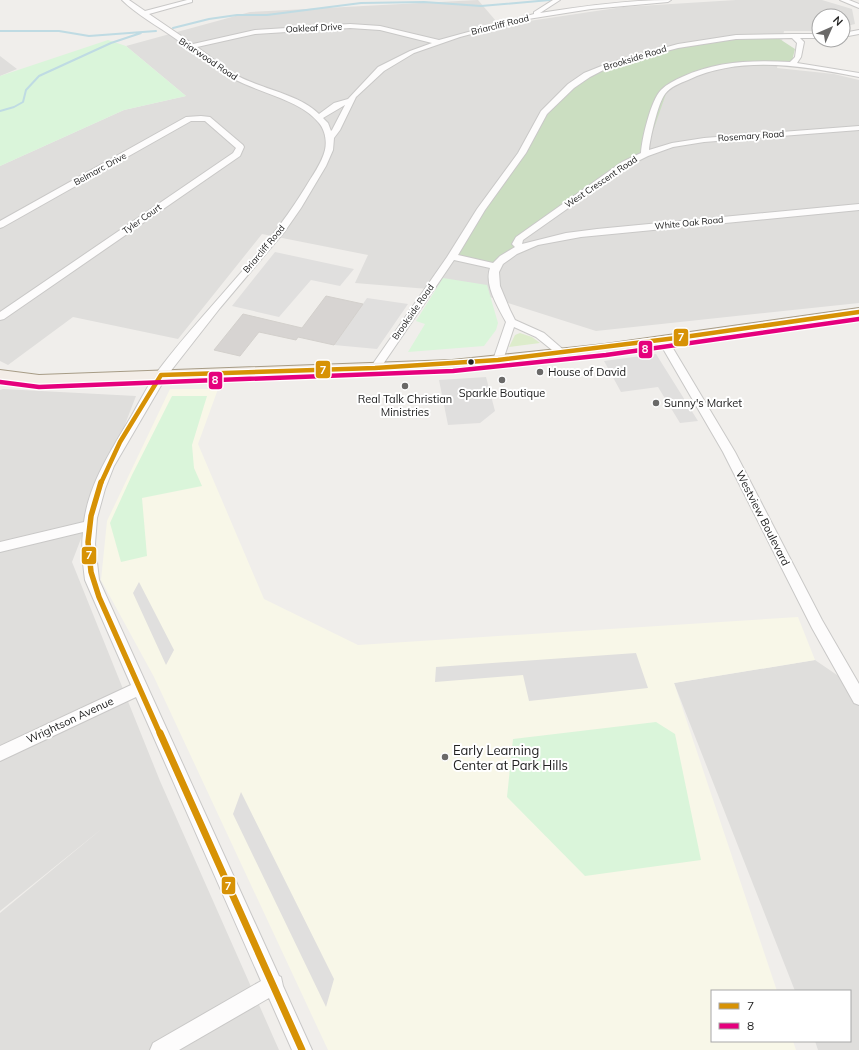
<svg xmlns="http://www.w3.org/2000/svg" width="859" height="1050" viewBox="0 0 859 1050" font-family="Mulish,sans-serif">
  <rect width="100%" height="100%" fill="#f0eeeb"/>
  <path fill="#dfdedc" d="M 478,0 L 496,21 L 529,21 L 623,7 L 736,0 L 822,0 L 852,9 L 855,24 L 843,27 L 843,16 L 819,16 L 819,31 L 784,31 L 777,68 L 834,74 L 859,80 L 859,303 L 596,331 L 477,293 L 355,283 L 368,255 L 262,234 L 178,339 L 73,317 L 8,365 L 0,361 L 0,166 L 124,110 L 186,96 L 126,46 L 250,12 Z
    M 0,56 L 17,69 L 0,76 Z
    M 3,389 L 136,396 L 72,562 L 160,781 L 279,1050 L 0,1050 L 0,913 L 104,827 L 0,911 L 0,390 Z
    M 815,660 L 859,690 L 859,1050 L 818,1050 L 815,1041 L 850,1041 L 850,991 L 795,991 L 674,683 Z"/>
  <path fill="#f8f7e8" d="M 170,389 L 218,389 L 198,444 L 264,599 L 358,645 L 798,617 L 815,660 L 674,683 L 777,991 L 712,991 L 712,1041 L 793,1041 L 796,1050 L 328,1050 L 154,677 L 101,580 L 107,521 Z"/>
  <path fill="#ddeccb" d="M 520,333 L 532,337 L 540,343 L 509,347 L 515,335 Z"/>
  <path fill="#cbdec1" d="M 775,36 L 795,49 L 791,65 L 730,66 L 690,75 L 668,88 L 645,154 L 519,239 L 521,248 L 495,266 L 452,257 L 544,113 L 571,86 L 611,64 L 660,50 L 716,40 Z"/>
  <path fill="#daf5da" d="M 108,40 L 126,46 L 186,96 L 124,110 L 0,166 L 0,76 Z
    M 443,278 L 487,285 L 498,323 L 496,330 L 484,346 L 408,352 L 425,324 L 416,321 Z
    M 172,396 L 207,396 L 192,445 L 194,468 L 202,486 L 142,498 L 147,556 L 121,562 L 110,523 L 132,475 Z
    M 656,722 L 675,734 L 701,860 L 585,876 L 507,797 L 513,739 Z"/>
  <path fill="#e0dfde" d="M 275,252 L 354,269 L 340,286 L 311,280 L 279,317 L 232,306 Z
    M 367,298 L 408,304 L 377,349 L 334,345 Z
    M 656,354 L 698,421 L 680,423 L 658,387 L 621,392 L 604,361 Z
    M 486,377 L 495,411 L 480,423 L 448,425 L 439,380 Z
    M 139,582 L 174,650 L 166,665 L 133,593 Z
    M 636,653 L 648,688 L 529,701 L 523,675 L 435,682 L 436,667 Z
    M 241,792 L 334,979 L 326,1007 L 233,814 Z"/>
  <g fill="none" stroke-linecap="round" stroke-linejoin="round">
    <path stroke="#bfdbe3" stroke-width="2" d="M 173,28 L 209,19 L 237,15 L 267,15 L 361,3 L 424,2 L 481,6 L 550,0
      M 0,31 L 59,31 L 89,36 L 156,31
      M 0,111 L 14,107 L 23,102 L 26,90 L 39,76 L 111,43 L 141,33"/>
  </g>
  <path fill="#d7d4d2" stroke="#d3d0cc" d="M 326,296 L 363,304 L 334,345 L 298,337 L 296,340 L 259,332 L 240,356 L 214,350 L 243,314 L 302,328 Z"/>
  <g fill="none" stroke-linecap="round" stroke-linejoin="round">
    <defs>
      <path id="minor" d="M 122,0 L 129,0 L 145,11 L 187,0 L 192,0 L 192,2 L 149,14 L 193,44 L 255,30 L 350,24 L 380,26 L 439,40 L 534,14 L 534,12 L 553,0 L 560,0 L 540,13 C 584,6 627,0 671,0 L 668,2 L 591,9 L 528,19 L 460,37 L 414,53 L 384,71 L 356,97 L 340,130 L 334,138 L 333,150 L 326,166 L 301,208 L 285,231 L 220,308 L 166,377 L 114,466 L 105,489 L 97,518 L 95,544 L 99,580 L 279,976 L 281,977 L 283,986 L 312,1050 L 292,1050 L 269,998 L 179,1050 L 150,1050 L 153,1043 L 261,981 L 136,697 L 0,761 L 0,746 L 131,685 L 85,580 C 83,564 81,549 83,532 L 0,552 L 0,542 L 84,522 C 89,483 112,449 132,415 C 140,401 148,385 157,372 C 204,309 265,254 305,188 C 312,176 322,163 325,150 C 327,141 325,130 319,123 C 301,100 260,93 234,79 C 213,69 194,52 176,39 C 158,26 137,15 122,0 ZM 350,28 L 380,30 L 432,43 L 410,51 L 378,67 L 348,99 L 334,103 L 319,114 C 299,94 262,89 238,76 C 224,68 211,57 197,47 L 255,34 ZM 345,105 L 332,130 L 331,131 L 328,123 L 323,118 Z
        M 840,0 L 849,0 L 859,4 L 859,8 Z
        M 859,30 L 859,34 L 843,37 L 843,33 Z
        M 793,34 L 819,34 L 819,38 L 800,38 L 804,42 L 801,57 L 797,63 L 859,73 L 859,77 C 804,66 741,55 688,80 C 680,83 670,87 665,94 C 658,103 650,138 649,150 L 672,143 L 704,138 L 859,126 L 859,130 L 704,142 L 673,147 L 648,156 L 628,166 L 523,240 L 522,244 L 566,233 L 597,229 L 859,204 L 859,210 L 581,237 L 538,245 L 517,254 L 503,264 L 499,272 L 500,286 L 510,310 L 515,320 L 544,333 L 566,352 L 561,355 L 557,354 L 536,337 L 514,327 L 503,360 L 498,363 L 493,360 L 506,322 C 498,307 484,285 490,268 L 454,260 L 379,370 L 371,370 L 370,368 L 447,257 L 477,209 L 518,153 L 541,111 L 568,84 L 584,73 L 609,63 L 678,44 L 736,35 ZM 792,38 L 797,43 L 795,57 L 790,62 C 753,60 716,61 682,77 C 675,80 667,84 661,90 C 651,100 642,138 641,153 L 622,162 L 516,237 L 512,244 L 515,247 L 500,256 L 493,263 L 458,255 L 485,210 L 526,153 L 547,114 L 574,88 L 590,77 L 613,65 L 678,48 L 736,39 Z
        M 201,116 L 210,117 L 243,145 L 244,147 L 240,156 L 4,319 L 0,320 L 0,312 L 233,153 L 236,148 L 205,121 L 191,121 L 3,227 L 0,228 L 0,221 L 186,117 Z
        M 663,337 L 668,340 L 735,452 L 822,620 L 859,684 L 859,705 L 854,703 L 812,628 L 723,452 L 658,340 Z"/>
      <path id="major" d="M 859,308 L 859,316 L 605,352 L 452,368 L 39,385 L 0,380 L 0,370 L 39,375 L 452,360 L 605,344 Z"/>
    </defs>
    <use href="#minor" stroke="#c9c8c7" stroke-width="2"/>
    <use href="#major" stroke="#a79c86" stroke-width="2"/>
    <use href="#minor" fill="#fdfcfc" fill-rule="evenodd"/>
    <use href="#major" fill="#f3ede7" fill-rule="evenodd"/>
    <defs>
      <path id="bus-1-far2" d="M 101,483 L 120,442 L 161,375 L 375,368 L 498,360 L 684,337 L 859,312"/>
      <path id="bus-1-far1" d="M 101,482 L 91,516 L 88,542 L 91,572 L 99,597 L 160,734"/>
      <path id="bus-1" d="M 160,733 L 302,1050"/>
      <path id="bus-2" d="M 0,382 L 39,387 L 453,371 L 606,355 L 859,319"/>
    </defs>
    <use href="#bus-1-far2" stroke="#fff" stroke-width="7"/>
    <use href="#bus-1-far1" stroke="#fff" stroke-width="8"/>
    <use href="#bus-1" stroke="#fff" stroke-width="10"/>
    <use href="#bus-2" stroke="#fff" stroke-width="7"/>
    <use href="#bus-1-far2" stroke="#d79205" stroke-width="4.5"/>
    <use href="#bus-1-far1" stroke="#d79205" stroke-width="5.5"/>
    <use href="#bus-1" stroke="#d79205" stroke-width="7"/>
    <use href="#bus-2" stroke="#e5007d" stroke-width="4.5"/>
  </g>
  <circle fill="#222" stroke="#fff" stroke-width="1.5" cx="471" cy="362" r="3.5"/>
  <g fill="#6a6968" stroke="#fff" stroke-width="1.5">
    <circle cx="540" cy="372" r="4"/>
    <circle cx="502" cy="380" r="4"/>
    <circle cx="405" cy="386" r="4"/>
    <circle cx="656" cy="403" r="4"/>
    <circle cx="445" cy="757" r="4"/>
  </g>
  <g text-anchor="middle" stroke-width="4" stroke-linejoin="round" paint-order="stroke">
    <g font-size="9" fill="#222" stroke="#fff">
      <text transform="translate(500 25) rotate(-14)" y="3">Briarcliff Road</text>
      <text transform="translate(314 28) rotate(-3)" y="3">Oakleaf Drive</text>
      <text transform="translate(635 58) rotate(-17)" y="3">Brookside Road</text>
      <text transform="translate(208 59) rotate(34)" y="3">Briarwood Road</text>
      <text transform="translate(751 136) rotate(-4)" y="3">Rosemary Road</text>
      <text transform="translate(100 169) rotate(-29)" y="3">Belmarc Drive</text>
      <text transform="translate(601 182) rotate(-34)" y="3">West Crescent Road</text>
      <text transform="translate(142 219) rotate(-35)" y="3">Tyler Court</text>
      <text transform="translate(689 223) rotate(-6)" y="3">White Oak Road</text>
      <text transform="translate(264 249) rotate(-50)" y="3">Briarcliff Road</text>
      <text transform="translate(413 312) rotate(-55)" y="3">Brookside Road</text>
    </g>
    <g font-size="11" fill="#222" stroke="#fff" text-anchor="start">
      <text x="548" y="376">House of David</text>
      <text x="502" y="397" text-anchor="middle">Sparkle Boutique</text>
      <text x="405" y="403" text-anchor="middle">Real Talk Christian<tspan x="405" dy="13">Ministries</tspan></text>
      <text x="664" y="407">Sunny's Market</text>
    </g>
    <g font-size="11" fill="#222" stroke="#fff">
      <text transform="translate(763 518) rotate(63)" y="4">Westview Boulevard</text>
      <text transform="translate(70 720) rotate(-25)" y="4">Wrightson Avenue</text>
    </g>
    <g font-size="13" fill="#222" stroke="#fff" text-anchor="start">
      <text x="453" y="755">Early Learning<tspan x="453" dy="15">Center at Park Hills</tspan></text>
    </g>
  </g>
  <g stroke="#fff" stroke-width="1.5">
    <rect x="673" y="328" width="16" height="19" rx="4" fill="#d79205"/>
    <rect x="638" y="340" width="15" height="19" rx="4" fill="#e5007d"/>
    <rect x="315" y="360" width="16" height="19" rx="4" fill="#d79205"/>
    <rect x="208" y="371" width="15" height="19" rx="4" fill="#e5007d"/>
    <rect x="81" y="546" width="16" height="19" rx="4" fill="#d79205"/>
    <rect x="221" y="876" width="15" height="19" rx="4" fill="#d79205"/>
  </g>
  <g font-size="11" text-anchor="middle" font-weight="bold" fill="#fff">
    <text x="681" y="341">7</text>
    <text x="645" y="353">8</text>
    <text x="323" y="374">7</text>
    <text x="215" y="384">8</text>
    <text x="89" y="559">7</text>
    <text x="228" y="890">7</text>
  </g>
  <rect x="711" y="990" width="140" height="52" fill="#ffffff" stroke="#a7a7a7"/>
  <rect x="719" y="1003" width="20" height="6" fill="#d79205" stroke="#a7a7a7"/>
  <text x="747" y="1010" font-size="12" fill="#222222">7</text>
  <rect x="719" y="1023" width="20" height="6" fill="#e5007d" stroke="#a7a7a7"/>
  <text x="747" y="1030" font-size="12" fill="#222222">8</text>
  <g transform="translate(831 28) rotate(45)"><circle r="19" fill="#ffffff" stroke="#a7a7a7"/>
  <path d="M0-3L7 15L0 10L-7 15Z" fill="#6a6968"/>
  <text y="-6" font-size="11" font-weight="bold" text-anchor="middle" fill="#222222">N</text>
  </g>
</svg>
